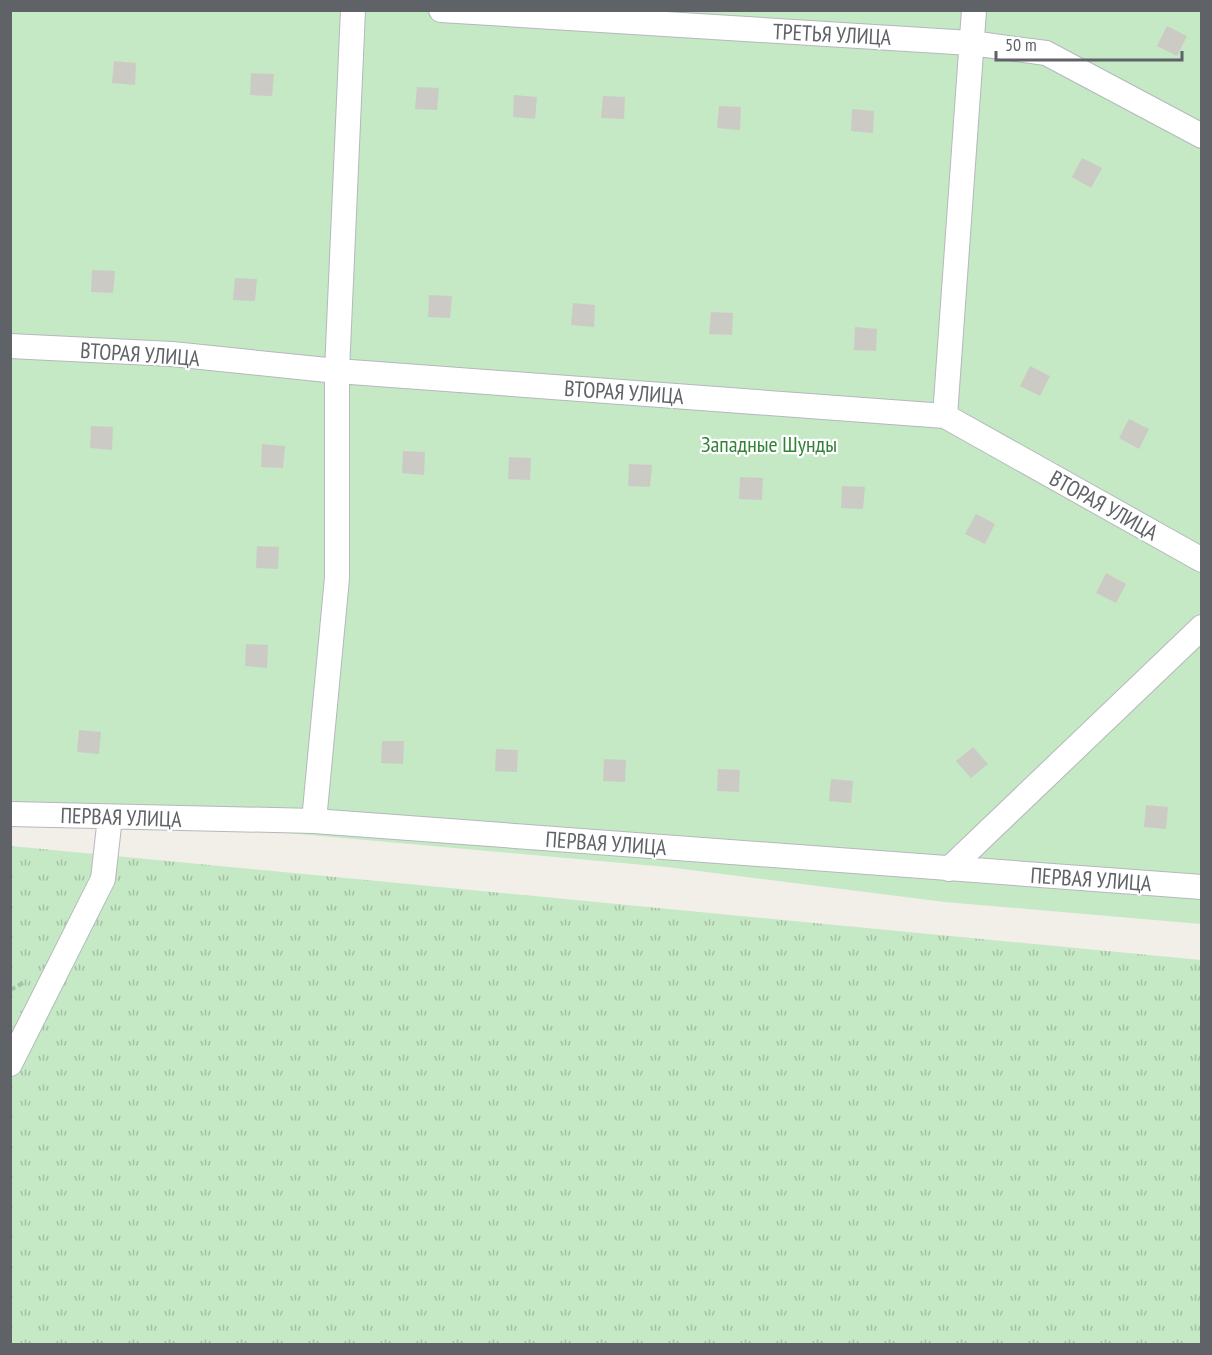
<svg xmlns="http://www.w3.org/2000/svg" width="1212" height="1355" viewBox="0 0 1212 1355" font-family="'PT Sans Narrow',sans-serif">
  <defs>
    <pattern id="grass-tufts" width="24" height="20" patternUnits="userSpaceOnUse" patternTransform="scale(1.5)"><rect width="24" height="20" fill="#c5e8c5"/><path d="M3 7l-1-3M5 7V3M7 7l1-3M15 17l-1-3M17 17v-4M19 17l1-3" fill="none" stroke="#a3c0a4"/></pattern>
  </defs>
  <rect width="100%" height="100%" fill="#f1efe8"/>
  <path fill="url(#grass-tufts)" d="M 11,846 L 1201,960 L 1201,1344 L 11,1344 Z"/>
  <path fill="#c5e8c5" d="M 11,11 L 1201,11 L 1201,924 L 945,902 L 667,867 L 110,817 L 11,815 Z"/>
  <path fill="#cccac5" d="M 1167,26 L 1187,36 L 1177,56 L 1157,46 Z
    M 114,61 L 136,63 L 135,85 L 112,83 Z
    M 251,73 L 274,74 L 272,96 L 250,95 Z
    M 417,87 L 439,88 L 437,110 L 415,109 Z
    M 514,95 L 537,97 L 535,119 L 513,117 Z
    M 603,96 L 625,97 L 624,119 L 601,118 Z
    M 719,106 L 741,107 L 740,130 L 717,128 Z
    M 852,109 L 874,111 L 873,133 L 851,131 Z
    M 1082,158 L 1102,168 L 1091,188 L 1072,177 Z
    M 92,270 L 115,271 L 113,293 L 91,292 Z
    M 235,278 L 257,279 L 255,301 L 233,300 Z
    M 429,295 L 452,296 L 450,318 L 428,317 Z
    M 573,303 L 595,305 L 594,327 L 571,325 Z
    M 711,312 L 733,313 L 732,335 L 709,334 Z
    M 855,327 L 877,329 L 876,351 L 854,350 Z
    M 1030,366 L 1050,376 L 1040,396 L 1020,386 Z
    M 1129,419 L 1149,429 L 1139,449 L 1119,438 Z
    M 91,426 L 113,427 L 112,450 L 90,448 Z
    M 262,444 L 285,446 L 283,468 L 261,467 Z
    M 403,451 L 425,452 L 424,475 L 402,473 Z
    M 509,457 L 531,458 L 530,480 L 508,479 Z
    M 629,464 L 652,465 L 650,487 L 628,486 Z
    M 740,477 L 763,478 L 762,500 L 739,499 Z
    M 842,486 L 865,487 L 863,509 L 841,508 Z
    M 976,514 L 995,524 L 985,544 L 965,534 Z
    M 257,546 L 279,547 L 278,569 L 256,568 Z
    M 1106,573 L 1126,584 L 1116,603 L 1096,593 Z
    M 246,644 L 268,645 L 267,668 L 245,666 Z
    M 79,730 L 101,732 L 99,754 L 77,752 Z
    M 382,741 L 404,741 L 403,764 L 381,763 Z
    M 973,747 L 988,764 L 971,778 L 956,761 Z
    M 496,749 L 518,750 L 517,772 L 495,771 Z
    M 604,759 L 626,760 L 625,782 L 603,781 Z
    M 718,769 L 740,770 L 739,792 L 717,791 Z
    M 831,779 L 853,781 L 851,803 L 829,801 Z
    M 1146,805 L 1168,807 L 1166,829 L 1144,827 Z"/>
  <g fill="none" stroke-linecap="round" stroke-linejoin="round">
    <defs>
      <path id="minor" d="M 441,10 L 971,43 L 1046,53 L 1202,136
        M 10,346 L 172,354 L 337,371 L 945,416 L 1202,560
        M 945,416 L 974,10
        M 10,814 L 314,821 L 1202,887
        M 314,821 L 337,578 L 337,371 L 353,10
        M 949,869 L 1202,627
        M 10,1064 L 103,879 L 110,817"/>
    </defs>
    <use href="#minor" stroke="#b5b8bc" stroke-width="26"/>
    <path stroke="#9cc7a9" stroke-width="4" stroke-dasharray="6 3" stroke-linecap="butt" d="M 10,990 L 23,983"/>
    <use href="#minor" stroke="#fff" stroke-width="24"/>
  </g>
  <g text-anchor="middle" stroke-width="4.5" stroke-linejoin="round" paint-order="stroke">
    <g font-size="22" fill="#5f6368" stroke="#fff">
      <text transform="translate(832 34) rotate(3)" y="8">ТРЕТЬЯ УЛИЦА</text>
      <text transform="translate(140 354) rotate(4)" y="8">ВТОРАЯ УЛИЦА</text>
      <text transform="translate(624 392) rotate(4)" y="8">ВТОРАЯ УЛИЦА</text>
      <text transform="translate(1104 505) rotate(29)" y="8">ВТОРАЯ УЛИЦА</text>
      <text transform="translate(121 817) rotate(2)" y="8">ПЕРВАЯ УЛИЦА</text>
      <text transform="translate(606 843) rotate(4)" y="8">ПЕРВАЯ УЛИЦА</text>
      <text transform="translate(1091 879) rotate(4)" y="8">ПЕРВАЯ УЛИЦА</text>
    </g>
    <g font-size="22" fill="#348238" stroke="#fff">
      <text x="769" y="452">Западные Шунды</text>
    </g>
  </g>
  <rect width="1212" height="1355" fill="none" stroke="#5f6368" stroke-width="24"/>
  <path d="M996 51v9h186v-9" fill="none" stroke="#5f6368" stroke-width="3"/>
  <text x="1005" y="51" font-size="18" fill="#5f6368" stroke="#ffffff" stroke-width="4.5" paint-order="stroke">50 m</text>
</svg>
